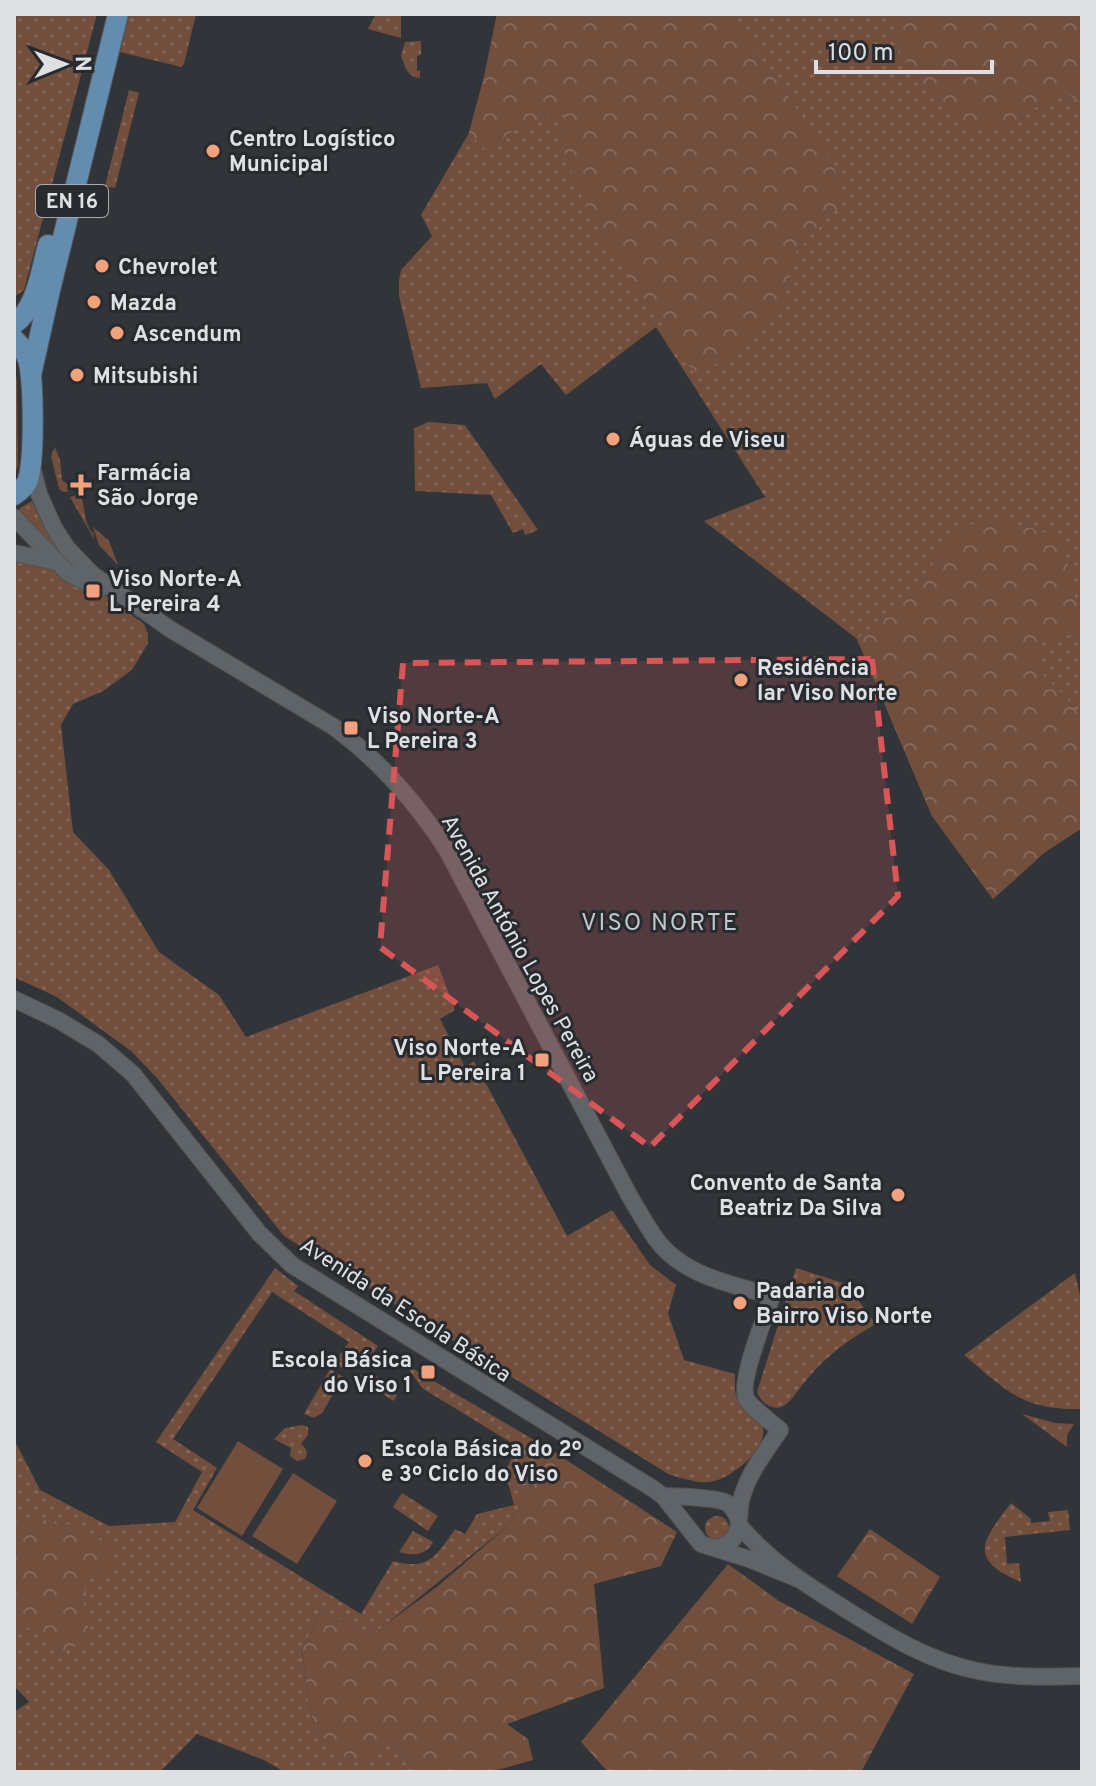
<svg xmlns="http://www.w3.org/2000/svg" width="1096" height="1786" viewBox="0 0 1096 1786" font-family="Overpass,sans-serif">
  <defs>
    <pattern id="green-dots" width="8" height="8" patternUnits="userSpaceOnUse" patternTransform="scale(2)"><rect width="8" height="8" fill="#724e3d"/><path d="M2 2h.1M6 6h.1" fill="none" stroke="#866759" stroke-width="1.8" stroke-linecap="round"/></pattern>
    <pattern id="forest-crowns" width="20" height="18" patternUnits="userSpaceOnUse" patternTransform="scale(2)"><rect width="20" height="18" fill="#724e3d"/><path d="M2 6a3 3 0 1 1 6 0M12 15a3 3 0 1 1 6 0" fill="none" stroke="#866759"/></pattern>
  </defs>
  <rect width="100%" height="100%" fill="#313539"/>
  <path fill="url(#green-dots)" d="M 14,14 L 97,14 L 24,290 L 14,297 Z
    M 128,14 L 196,14 L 184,64 L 181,67 L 120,52 Z
    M 376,14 L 401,14 L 401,38 L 368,29 Z
    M 497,14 L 1082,14 L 1082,828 L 1045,852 L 993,899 L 932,816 L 857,639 L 704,521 L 765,497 L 656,327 L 566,395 L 541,364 L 495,399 L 487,383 L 421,388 L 399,296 L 399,280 L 401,270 L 432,236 L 421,215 L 469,133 L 484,77 Z
    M 421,41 L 421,55 L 417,56 L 417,71 L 420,71 L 420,78 C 407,77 405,66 401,56 L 405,42 Z
    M 129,90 L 139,93 L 115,188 L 105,186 Z
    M 14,365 L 17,380 L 18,465 L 14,478 Z
    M 429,422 L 465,425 L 538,530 L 525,535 L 523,529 L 513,533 L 491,495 L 415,491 L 414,428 Z
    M 55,447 L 60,460 L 62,480 L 74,490 L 64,492 L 59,489 L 51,456 Z
    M 80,494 C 85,504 83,517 89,528 C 95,538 93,527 94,539 L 70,497 Z
    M 32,501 L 45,530 L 63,558 L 20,512 L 20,508 Z
    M 93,527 L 109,541 L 118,565 L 99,545 Z
    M 14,560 L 52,570 L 78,581 L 105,595 L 144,624 L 148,634 L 148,643 L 132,670 L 103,691 L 73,704 L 61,725 L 73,832 L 109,870 L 159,952 L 219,995 L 246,1037 L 438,965 L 455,1010 L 440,1019 L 465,1067 L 474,1061 L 567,1236 L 612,1210 L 650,1265 L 676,1285 L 668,1313 L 684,1360 L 735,1374 C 734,1399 736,1401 754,1415 C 758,1418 761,1421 762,1425 C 771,1448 728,1482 707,1482 C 695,1483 682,1478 670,1475 L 284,1236 L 157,1078 L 131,1051 L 57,997 L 14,977 Z
    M 275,1268 L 298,1286 L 294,1291 L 378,1346 L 367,1362 L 350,1367 L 347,1371 L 334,1363 L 349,1342 L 272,1292 L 173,1439 L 217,1468 L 193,1510 L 361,1614 L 393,1561 C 429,1571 436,1556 455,1529 L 465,1534 L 477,1514 L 514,1505 L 505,1471 L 518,1447 L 422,1388 L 405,1364 L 551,1450 L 509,1525 L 370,1637 L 322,1609 L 302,1650 L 308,1699 L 315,1730 L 378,1752 L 390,1741 L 411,1757 L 400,1772 L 284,1772 L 266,1761 L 197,1734 L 160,1772 L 14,1772 L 14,1712 L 29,1702 L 14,1686 L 14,1439 L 40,1490 L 109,1526 L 175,1522 L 202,1472 L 156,1442 Z
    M 796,1268 L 846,1284 L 876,1324 C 845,1342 826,1356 803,1384 C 797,1391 790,1404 781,1407 C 770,1410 761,1402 757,1392 Z
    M 1075,1273 L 1082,1305 L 1082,1409 C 1022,1410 1008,1392 964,1355 Z
    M 330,1369 L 343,1377 L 322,1413 L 314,1418 L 304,1414 Z
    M 361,1375 L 376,1376 L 389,1381 L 385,1387 L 397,1395 L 394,1401 L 356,1378 Z
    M 1022,1414 L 1055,1423 L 1074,1424 L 1067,1435 L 1067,1447 Z
    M 302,1425 L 308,1427 L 308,1435 L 301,1444 C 306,1448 309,1453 305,1459 L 297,1461 L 290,1456 L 291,1448 L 274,1439 L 285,1428 Z
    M 402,1493 L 438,1516 L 428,1531 L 393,1507 Z
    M 1011,1503 L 1031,1519 L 1031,1523 L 1050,1521 L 1048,1512 L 1068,1510 L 1070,1530 L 1005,1537 L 1007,1564 L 1019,1563 L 1021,1582 C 966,1559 983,1540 1011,1503 Z
    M705 1528a12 12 0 1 1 24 0a12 12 0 1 1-24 0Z
    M 413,1531 L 433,1542 C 426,1556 413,1556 399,1552 Z"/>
  <path fill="url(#forest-crowns)" d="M 497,14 L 731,14 L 832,160 L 843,202 L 796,252 L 781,314 L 731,358 L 694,373 L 591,219 L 570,169 L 561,142 L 566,111 L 519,127 L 486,150 L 469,133 L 484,77 Z
    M 895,14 L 1082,14 L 1082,104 L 1064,91 L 1003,127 L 966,133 L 919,83 L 894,42 Z
    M 986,514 L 1062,538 L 1082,627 L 1082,634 L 1041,641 L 1040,672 L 1067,698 L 1082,720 L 1082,828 L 1045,852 L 993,899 L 932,816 L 857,639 L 912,595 L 946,544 Z
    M 551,1450 L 677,1532 L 661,1566 L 594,1584 L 604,1688 L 507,1724 L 528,1739 L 533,1760 L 490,1772 L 400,1772 L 411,1757 L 390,1742 L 378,1752 L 352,1764 L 315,1730 L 308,1699 L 302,1650 L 322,1609 L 370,1636 L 438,1586 L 509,1525 Z
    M 14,1506 L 18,1517 C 60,1522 79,1521 113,1550 L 112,1565 L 85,1584 L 87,1598 L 80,1612 L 90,1621 L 84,1642 C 50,1662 56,1643 33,1630 C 27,1627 20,1625 14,1623 Z
    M 870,1529 L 940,1577 L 912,1624 L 837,1576 Z
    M 728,1564 L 779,1601 L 914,1674 L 861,1772 L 608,1772 L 581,1742 Z"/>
  <path fill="#724e3d" d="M 238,1441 L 283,1469 L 242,1536 L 197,1508 Z
    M 293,1473 L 337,1501 L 297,1564 L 252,1536 Z"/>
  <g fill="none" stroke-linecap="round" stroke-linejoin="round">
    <defs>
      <path id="minor" d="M 32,467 L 39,494 L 54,528 L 67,548 L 92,574 L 170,629 L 334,727 C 380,761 416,802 447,850 L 629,1195 C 638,1210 646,1225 656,1239 C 683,1276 731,1284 772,1296 C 766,1315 737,1385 747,1400 C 755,1411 770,1421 780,1430 C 766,1451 749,1472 742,1497 C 738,1509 741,1524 736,1535 C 731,1543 724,1547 715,1548
        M 14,517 L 68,573 L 99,589
        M 14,553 L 57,562
        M 14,999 L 58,1020 L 98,1044 L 133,1074 L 259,1233 L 292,1265 L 652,1488 L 663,1496 L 701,1544 L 749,1559 L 798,1579
        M 663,1496 C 675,1496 716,1498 725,1502 C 732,1505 735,1511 738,1518
        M 739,1525 C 772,1564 807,1585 850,1612 C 890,1637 931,1662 978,1671 C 1012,1678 1047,1677 1082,1676"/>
      <path id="major" d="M 14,324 C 37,308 41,270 48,245
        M 14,339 C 20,345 25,351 28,360 C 34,377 35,466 27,482 C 24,488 20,491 14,495
        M 31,375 L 50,290 L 118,14"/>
    </defs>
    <use href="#minor" stroke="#505357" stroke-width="18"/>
    <use href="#major" stroke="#505357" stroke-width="22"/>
    <use href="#minor" stroke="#5f6468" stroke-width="16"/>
    <use href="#major" stroke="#648cae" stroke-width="20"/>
  </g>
  <path fill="#d85657" fill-opacity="0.2" stroke="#d85657" stroke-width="6" stroke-dasharray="16 10" stroke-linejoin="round" d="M 872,659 L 898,896 L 650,1147 L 380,947 L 403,663 Z"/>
  <g fill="#f1a17c" stroke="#272b2f" stroke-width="3">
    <circle cx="213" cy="151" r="8"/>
    <circle cx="102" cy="266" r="8"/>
    <circle cx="94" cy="302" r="8"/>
    <circle cx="117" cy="333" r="8"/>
    <circle cx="77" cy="375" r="8"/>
    <circle cx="613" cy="439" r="8"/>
    <path d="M77 473h8v8h8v8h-8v8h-8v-8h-8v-8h8z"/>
    <rect x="85" y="583" width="16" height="16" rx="4"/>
    <circle cx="741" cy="680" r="8"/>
    <rect x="343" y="720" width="16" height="16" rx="4"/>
    <rect x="534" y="1052" width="16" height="16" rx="4"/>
    <circle cx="898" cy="1195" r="8"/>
    <circle cx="740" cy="1303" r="8"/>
    <rect x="420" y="1364" width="16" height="16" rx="4"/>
    <circle cx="365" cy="1461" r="8"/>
  </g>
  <g text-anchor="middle" stroke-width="6" stroke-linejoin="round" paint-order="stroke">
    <rect fill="#272b2f" stroke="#a7aaad" stroke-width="2" x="36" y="185" width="72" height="32" rx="6"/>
    <g font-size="20" font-weight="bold" fill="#dee0e3">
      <text x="72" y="208">EN 16</text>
    </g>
    <g font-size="22" font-weight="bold" fill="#dee0e3" stroke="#272b2f" text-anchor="start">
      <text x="229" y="146">Centro Logístico<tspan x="229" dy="25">Municipal</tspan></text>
      <text x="118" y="274">Chevrolet</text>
      <text x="110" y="310">Mazda</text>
      <text x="133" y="341">Ascendum</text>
      <text x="93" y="383">Mitsubishi</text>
      <text x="629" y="447">Águas de Viseu</text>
      <text x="97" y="480">Farmácia<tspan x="97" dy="25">São Jorge</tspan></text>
      <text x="109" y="586">Viso Norte-A<tspan x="109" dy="25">L Pereira 4</tspan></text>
      <text x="757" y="675">Residência<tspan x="757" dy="25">lar Viso Norte</tspan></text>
      <text x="367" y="723">Viso Norte-A<tspan x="367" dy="25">L Pereira 3</tspan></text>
      <text x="526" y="1055" text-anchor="end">Viso Norte-A<tspan x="526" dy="25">L Pereira 1</tspan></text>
      <text x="882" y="1190" text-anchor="end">Convento de Santa<tspan x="882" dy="25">Beatriz Da Silva</tspan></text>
      <text x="756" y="1298">Padaria do<tspan x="756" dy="25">Bairro Viso Norte</tspan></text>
      <text x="412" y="1367" text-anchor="end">Escola Básica<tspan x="412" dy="25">do Viso 1</tspan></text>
      <text x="381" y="1456">Escola Básica do 2º<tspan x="381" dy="25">e 3º Ciclo do Viso</tspan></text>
    </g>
    <g font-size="22" fill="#dee0e3" stroke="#272b2f">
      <text transform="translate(521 948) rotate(61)" y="8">Avenida António Lopes Pereira</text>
      <text transform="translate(406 1309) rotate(33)" y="8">Avenida da Escola Básica</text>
    </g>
    <g font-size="24" letter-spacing="2" fill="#c2c7cc" stroke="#272b2f">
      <text x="660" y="930">VISO NORTE</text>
    </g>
  </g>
  <rect width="1096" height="1786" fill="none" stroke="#dee0e3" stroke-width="32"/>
  <g transform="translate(64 64) rotate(89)" stroke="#272b2f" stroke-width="6" paint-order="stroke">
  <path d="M0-6L14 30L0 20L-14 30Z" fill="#dee0e3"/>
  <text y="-12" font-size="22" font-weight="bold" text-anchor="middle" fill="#dee0e3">N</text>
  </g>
  <path d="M816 60v12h176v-12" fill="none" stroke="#dee0e3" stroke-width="4"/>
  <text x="828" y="60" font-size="24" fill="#dee0e3" stroke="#272b2f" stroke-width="6" paint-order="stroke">100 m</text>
</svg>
